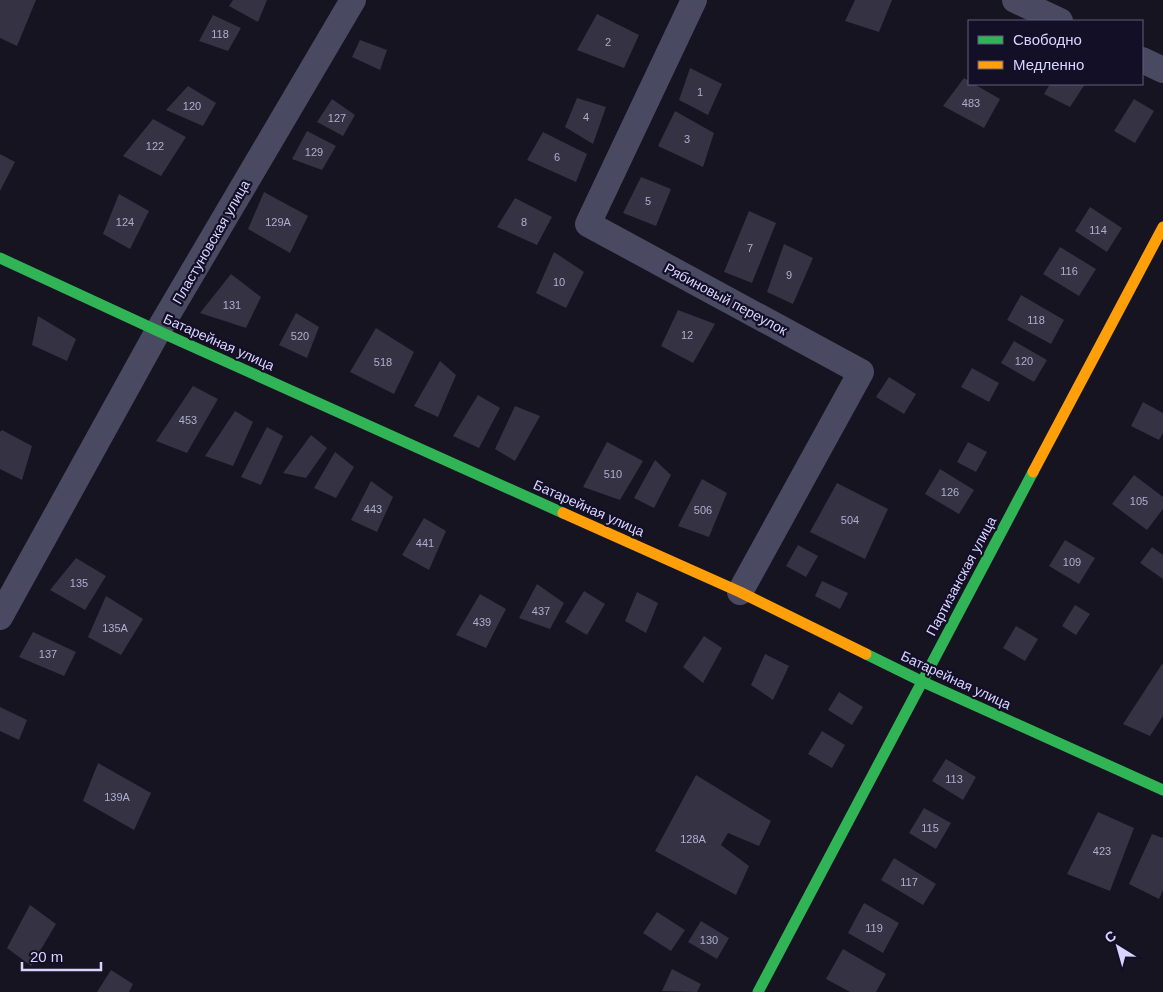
<svg xmlns="http://www.w3.org/2000/svg" width="1163" height="992" viewBox="0 0 1163 992" font-family="Helvetica,sans-serif">
  <rect width="100%" height="100%" fill="#161421"/>
  <path fill="#343243" d="M 0,0 L 36,0 L 17,46 L 0,38 Z
    M 233,0 L 267,0 L 258,22 L 229,6 Z
    M 855,0 L 892,0 L 879,32 L 845,21 Z
    M 597,14 L 639,35 L 624,68 L 577,50 Z
    M 213,15 L 241,28 L 228,51 L 199,41 Z
    M 360,40 L 387,50 L 380,70 L 352,57 Z
    M 690,68 L 722,84 L 708,115 L 679,100 Z
    M 964,78 L 969,81 L 969,84 L 974,84 L 1000,99 L 984,128 L 943,106 Z
    M 1050,84 L 1085,84 L 1070,107 L 1044,94 Z
    M 188,86 L 216,103 L 203,126 L 166,110 Z
    M 577,98 L 606,107 L 593,144 L 565,127 Z
    M 332,99 L 355,115 L 343,136 L 317,122 Z
    M 1134,99 L 1154,111 L 1135,143 L 1114,131 Z
    M 675,111 L 714,133 L 703,167 L 658,146 Z
    M 153,119 L 186,137 L 161,176 L 123,156 Z
    M 307,131 L 336,146 L 322,170 L 292,159 Z
    M 543,132 L 587,154 L 576,182 L 527,160 Z
    M 0,154 L 15,162 L 0,191 Z
    M 641,177 L 671,189 L 656,226 L 623,213 Z
    M 264,192 L 308,216 L 290,253 L 248,229 Z
    M 119,194 L 149,211 L 130,249 L 103,234 Z
    M 515,198 L 552,217 L 537,245 L 497,227 Z
    M 1090,207 L 1122,228 L 1107,252 L 1075,231 Z
    M 749,211 L 776,223 L 752,283 L 724,272 Z
    M 784,244 L 813,258 L 793,304 L 767,292 Z
    M 1060,247 L 1096,269 L 1079,296 L 1043,274 Z
    M 554,252 L 584,272 L 566,308 L 536,293 Z
    M 231,274 L 261,297 L 246,328 L 200,313 Z
    M 1021,295 L 1064,320 L 1051,344 L 1007,320 Z
    M 678,310 L 715,324 L 693,363 L 661,346 Z
    M 296,313 L 319,327 L 307,358 L 279,345 Z
    M 38,316 L 76,339 L 67,361 L 32,345 Z
    M 376,328 L 414,352 L 394,394 L 350,372 Z
    M 1014,341 L 1047,360 L 1034,382 L 1001,363 Z
    M 440,361 L 456,375 L 438,417 L 414,406 Z
    M 972,368 L 999,383 L 989,402 L 961,387 Z
    M 889,377 L 916,394 L 904,414 L 876,397 Z
    M 193,386 L 218,399 L 187,453 L 156,441 Z
    M 478,395 L 500,408 L 479,448 L 453,436 Z
    M 1143,402 L 1163,413 L 1163,433 L 1159,440 L 1131,426 Z
    M 515,406 L 540,416 L 515,461 L 495,449 Z
    M 235,411 L 253,422 L 233,466 L 205,456 Z
    M 267,427 L 283,436 L 261,485 L 241,477 Z
    M 2,430 L 32,446 L 22,480 L 0,469 L 0,432 Z
    M 311,435 L 327,448 L 306,478 L 283,473 Z
    M 607,442 L 643,461 L 620,500 L 583,487 Z
    M 968,442 L 987,452 L 976,472 L 957,462 Z
    M 335,452 L 354,467 L 336,498 L 314,488 Z
    M 655,460 L 671,475 L 654,508 L 634,498 Z
    M 940,469 L 974,490 L 959,514 L 925,494 Z
    M 1134,475 L 1163,497 L 1163,509 L 1147,530 L 1112,504 Z
    M 702,479 L 727,493 L 709,537 L 678,526 Z
    M 371,481 L 393,497 L 377,532 L 351,520 Z
    M 837,483 L 888,509 L 865,559 L 810,532 Z
    M 424,518 L 446,531 L 429,570 L 402,555 Z
    M 1065,540 L 1095,558 L 1079,584 L 1049,566 Z
    M 798,545 L 818,556 L 806,577 L 786,566 Z
    M 1152,547 L 1163,555 L 1163,579 L 1140,563 Z
    M 76,558 L 106,576 L 85,610 L 50,590 Z
    M 822,581 L 848,593 L 840,609 L 815,596 Z
    M 537,584 L 564,603 L 550,629 L 519,618 Z
    M 584,591 L 605,604 L 587,635 L 565,622 Z
    M 637,592 L 658,603 L 646,633 L 625,621 Z
    M 480,594 L 506,609 L 486,648 L 456,635 Z
    M 106,596 L 143,619 L 121,655 L 88,637 Z
    M 1075,605 L 1090,614 L 1076,635 L 1062,626 Z
    M 1016,626 L 1038,639 L 1025,661 L 1003,648 Z
    M 33,632 L 76,652 L 64,676 L 19,657 Z
    M 704,636 L 722,648 L 703,683 L 683,667 Z
    M 765,654 L 789,666 L 773,700 L 751,685 Z
    M 1162,664 L 1163,665 L 1163,716 L 1150,736 L 1123,724 Z
    M 839,692 L 863,707 L 852,725 L 828,710 Z
    M 0,707 L 27,720 L 19,740 L 0,731 Z
    M 822,731 L 845,745 L 832,768 L 808,754 Z
    M 946,759 L 976,777 L 963,800 L 932,781 Z
    M 98,763 L 151,793 L 134,830 L 83,801 Z
    M 696,775 L 771,821 L 759,846 L 728,833 L 721,845 L 749,866 L 736,895 L 655,851 Z
    M 924,808 L 951,823 L 936,849 L 909,833 Z
    M 1098,812 L 1134,828 L 1110,891 L 1067,874 Z
    M 1152,834 L 1163,838 L 1163,890 L 1159,899 L 1129,884 Z
    M 894,858 L 936,884 L 923,905 L 881,880 Z
    M 864,903 L 899,923 L 883,953 L 848,933 Z
    M 30,905 L 56,924 L 31,966 L 7,948 Z
    M 657,912 L 685,930 L 671,951 L 643,933 Z
    M 701,921 L 729,938 L 717,959 L 688,942 Z
    M 843,949 L 886,974 L 876,992 L 850,992 L 826,979 Z
    M 672,969 L 701,984 L 697,992 L 662,991 Z
    M 111,970 L 133,984 L 129,992 L 97,992 Z"/>
  <g fill="none" stroke-linecap="round" stroke-linejoin="round">
    <path stroke="#4a4962" stroke-width="26" d="M 694,0 L 588,224 L 861,372 L 740,592
      M 1015,0 L 1060,21
      M 1142,60 L 1163,70
      M 0,617 L 158,331 L 353,0"/>
    <path stroke="#30b455" stroke-width="11" d="M 0,258 L 158,331 L 563,513
      M 866,654 L 921,681 L 1163,790
      M 758,992 L 1033,472"/>
    <path stroke="#ff9f0a" stroke-width="11" d="M 1033,472 L 1163,227
      M 563,513 L 740,592 L 866,654"/>
  </g>
  <g text-anchor="middle" stroke-width="4.5" stroke-linejoin="round" paint-order="stroke">
    <g font-size="11" fill="#b0acd0">
      <text x="220" y="38">118</text>
      <text x="608" y="46">2</text>
      <text x="700" y="96">1</text>
      <text x="971" y="107">483</text>
      <text x="192" y="110">120</text>
      <text x="586" y="121">4</text>
      <text x="337" y="122">127</text>
      <text x="687" y="143">3</text>
      <text x="155" y="150">122</text>
      <text x="314" y="156">129</text>
      <text x="557" y="161">6</text>
      <text x="648" y="205">5</text>
      <text x="125" y="226">124</text>
      <text x="278" y="226">129А</text>
      <text x="524" y="226">8</text>
      <text x="1098" y="234">114</text>
      <text x="750" y="252">7</text>
      <text x="1069" y="275">116</text>
      <text x="789" y="279">9</text>
      <text x="559" y="286">10</text>
      <text x="232" y="309">131</text>
      <text x="1036" y="324">118</text>
      <text x="687" y="339">12</text>
      <text x="300" y="340">520</text>
      <text x="1024" y="365">120</text>
      <text x="383" y="366">518</text>
      <text x="188" y="424">453</text>
      <text x="613" y="478">510</text>
      <text x="950" y="496">126</text>
      <text x="1139" y="505">105</text>
      <text x="373" y="513">443</text>
      <text x="703" y="514">506</text>
      <text x="850" y="524">504</text>
      <text x="425" y="547">441</text>
      <text x="1072" y="566">109</text>
      <text x="79" y="587">135</text>
      <text x="541" y="615">437</text>
      <text x="482" y="626">439</text>
      <text x="115" y="632">135А</text>
      <text x="48" y="658">137</text>
      <text x="954" y="783">113</text>
      <text x="117" y="801">139А</text>
      <text x="930" y="832">115</text>
      <text x="693" y="843">128А</text>
      <text x="1102" y="855">423</text>
      <text x="909" y="886">117</text>
      <text x="874" y="932">119</text>
      <text x="709" y="944">130</text>
    </g>
    <g font-size="14" fill="#d9d4ff" stroke="#130f26">
      <text transform="translate(211 242) rotate(-60)" y="5">Пластуновская улица</text>
      <text transform="translate(726 299) rotate(28)" y="5">Рябиновый переулок</text>
      <text transform="translate(219 342) rotate(24)" y="5">Батарейная улица</text>
      <text transform="translate(589 508) rotate(24)" y="5">Батарейная улица</text>
      <text transform="translate(961 576) rotate(-62)" y="5">Партизанская улица</text>
      <text transform="translate(956 680) rotate(25)" y="5">Батарейная улица</text>
    </g>
  </g>
  <rect x="968" y="20" width="175" height="65" fill="#130f26" stroke="#625e7d"/>
  <rect x="978" y="36" width="25" height="8" fill="#30b455" stroke="#625e7d"/>
  <text x="1013" y="45" font-size="15" fill="#d9d4ff">Свободно</text>
  <rect x="978" y="61" width="25" height="8" fill="#ff9f0a" stroke="#625e7d"/>
  <text x="1013" y="70" font-size="15" fill="#d9d4ff">Медленно</text>
  <g transform="translate(1118 947) rotate(323)" stroke="#130f26" stroke-width="4" paint-order="stroke">
  <path d="M0-4L9 19L0 12L-9 19Z" fill="#d9d4ff"/>
  <text y="-8" font-size="14" font-weight="bold" text-anchor="middle" fill="#d9d4ff">С</text>
  </g>
  <path d="M22 962v8h79v-8" fill="none" stroke="#d9d4ff" stroke-width="2.5"/>
  <text x="30" y="962" font-size="15" fill="#d9d4ff" stroke="#130f26" stroke-width="4" paint-order="stroke">20 m</text>
</svg>
